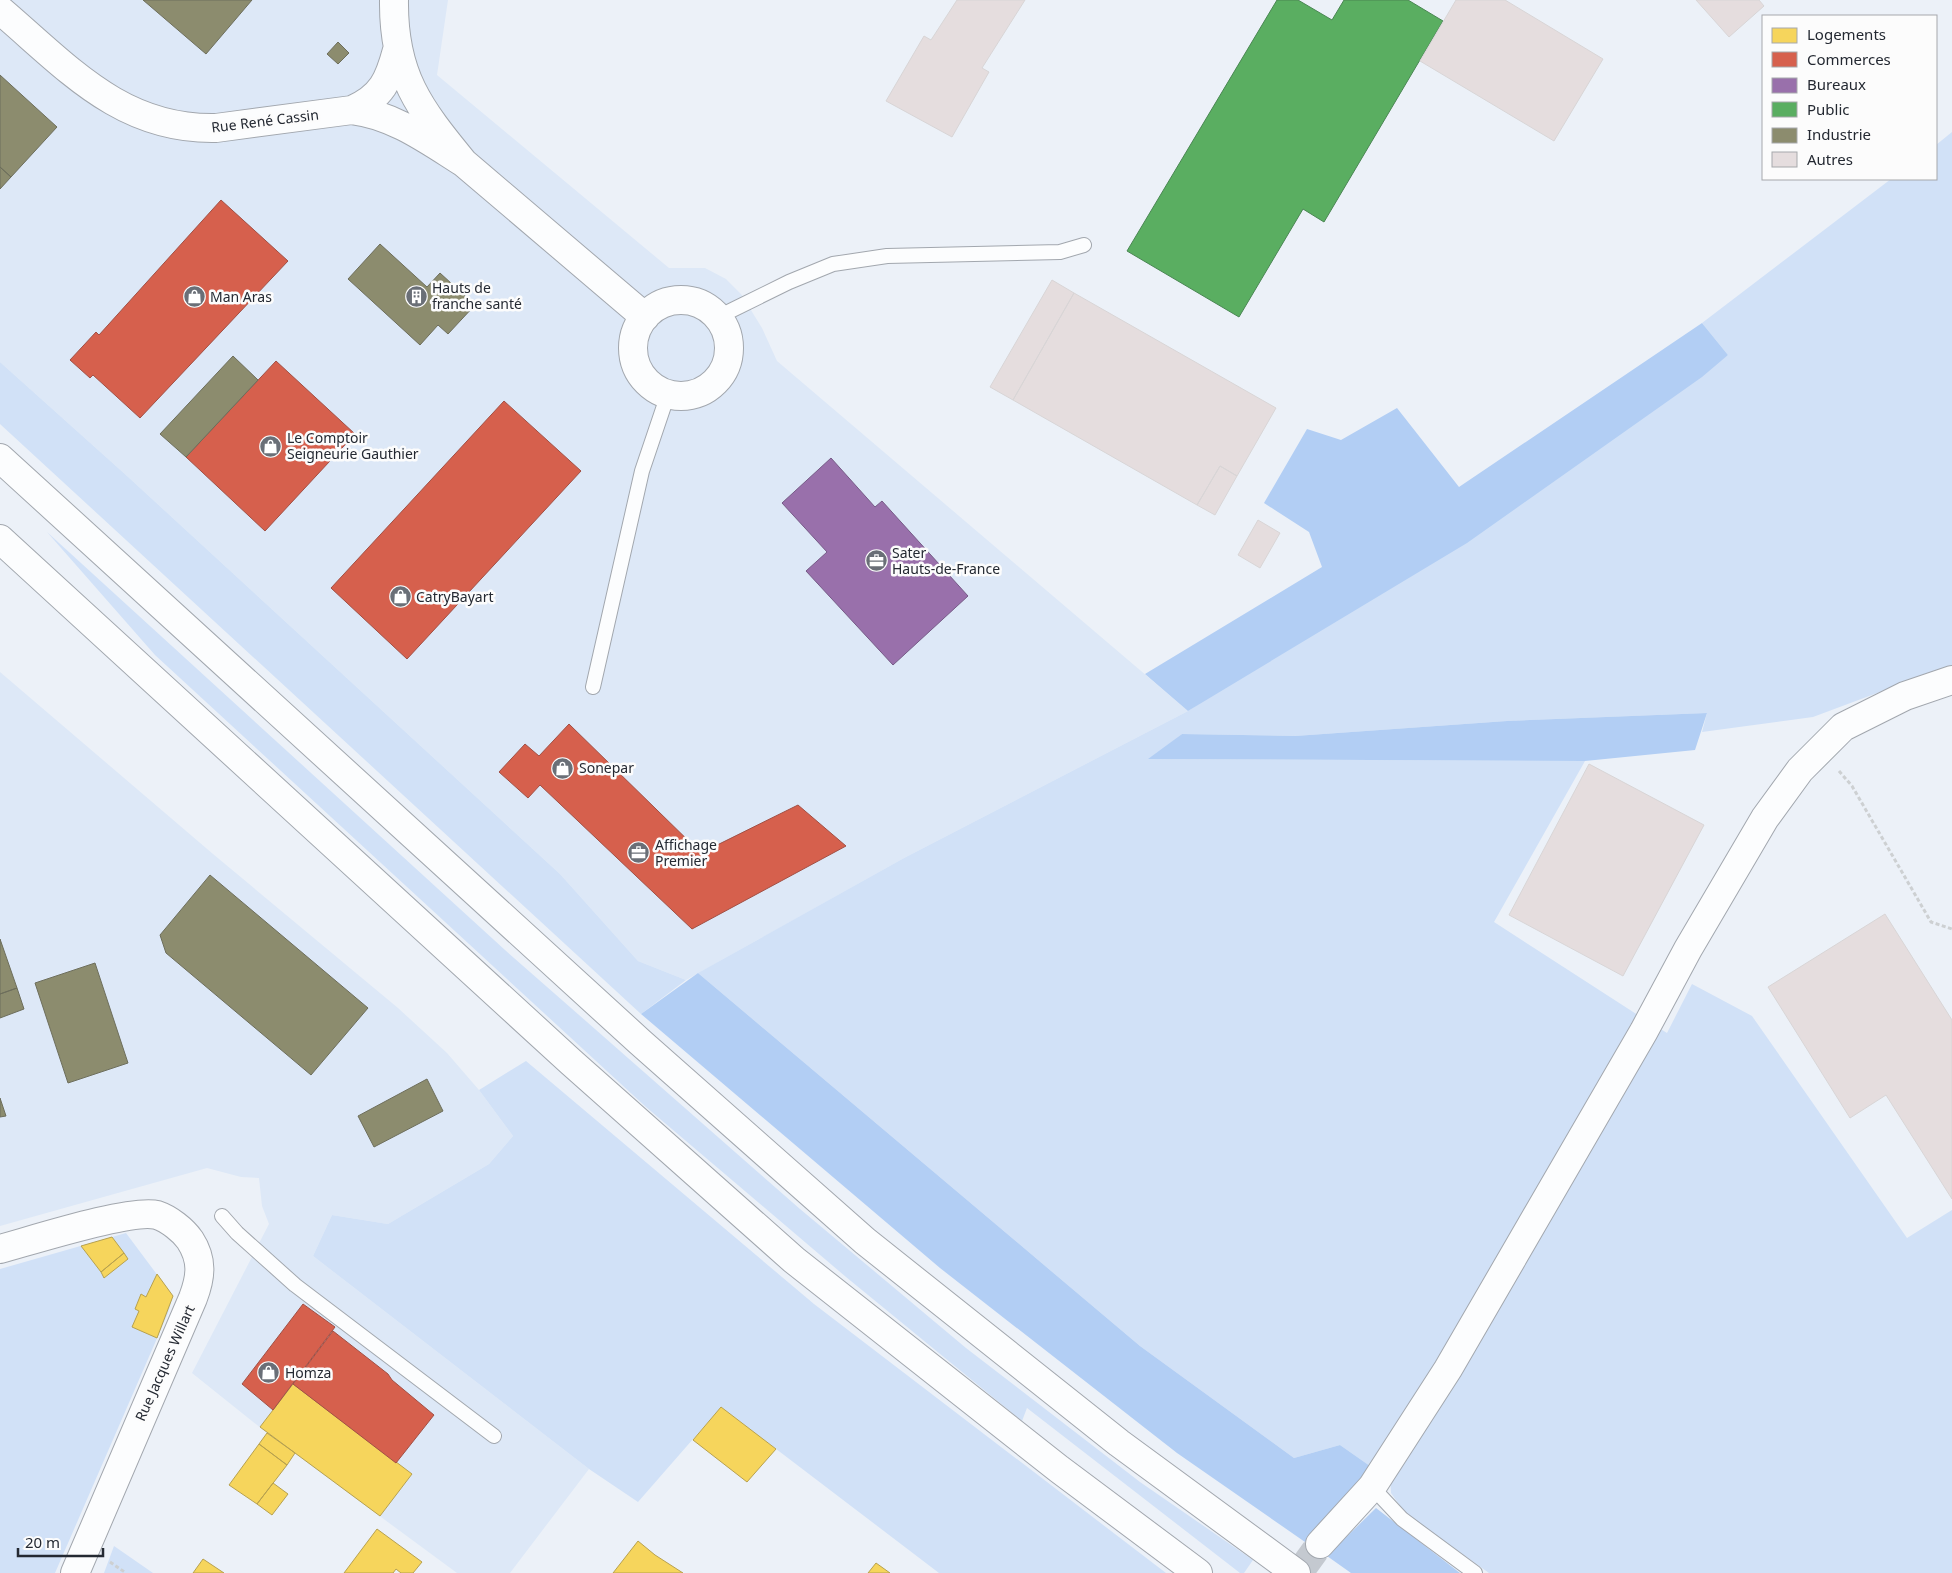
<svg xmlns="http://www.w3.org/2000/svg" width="1952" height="1573" viewBox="0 0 1952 1573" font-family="'Noto Sans',sans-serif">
  <rect width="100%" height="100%" fill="#ecf1f8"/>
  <path fill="#dde8f7" d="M 0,0 L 448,0 L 437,75 L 669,268 L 705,268 L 726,279 L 741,294 L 762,328 L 777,361 L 1188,711 L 904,858 L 686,980 L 638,961 L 560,874 L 126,475 L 0,362 Z
    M 0,672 L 213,854 L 398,1008 L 447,1053 L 479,1090 L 513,1136 L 489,1164 L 388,1224 L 332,1215 L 313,1256 L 589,1469 L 510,1573 L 457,1573 L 267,1433 L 192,1373 L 269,1224 L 262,1206 L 259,1178 L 241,1177 L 207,1168 L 0,1226 Z"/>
  <path fill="#d1e1f7" d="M 1952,132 L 1952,665 L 1813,717 L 1702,732 L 1707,713 L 1507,721 L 1295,736 L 1182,734 L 1150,759 L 1585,761 L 1494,922 L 1644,1019 L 1513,1247 L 1370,1466 L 1340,1445 L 1294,1458 L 1140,1346 L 698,973 L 904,858 L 1188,711 L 1728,355 L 1702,323 L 1891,179 L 1936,179 L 1936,145 Z
    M 0,362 L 126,475 L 560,874 L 638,961 L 686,980 L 641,1014 L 0,424 Z
    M 47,532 L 505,950 L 800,1209 L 966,1348 L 1140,1482 L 1253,1560 L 1244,1573 L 1240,1573 L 1027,1408 L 1022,1421 L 846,1277 L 646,1107 L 155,655 Z
    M 1692,984 L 1752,1016 L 1907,1238 L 1952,1210 L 1952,1573 L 1489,1573 L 1405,1513 L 1391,1493 L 1390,1474 L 1659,1028 L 1667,1033 Z
    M 526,1061 L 814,1304 L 1166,1573 L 939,1573 L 721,1407 L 638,1502 L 589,1469 L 313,1256 L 332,1215 L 388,1224 L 489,1164 L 513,1136 L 479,1090 Z
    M 126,1233 L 173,1296 L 168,1313 L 55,1573 L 0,1573 L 0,1269 Z
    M 114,1546 L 153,1573 L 104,1573 Z"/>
  <path fill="#b2cef4" d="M 1702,323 L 1728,355 L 1702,377 L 1467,543 L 1188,711 L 1145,674 L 1322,567 L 1309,532 L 1264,503 L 1307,429 L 1341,440 L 1397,408 L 1459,487 Z
    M 1707,713 L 1695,750 L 1585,761 L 1148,759 L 1182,734 L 1295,736 L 1507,721 Z
    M 698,973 L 1140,1346 L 1294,1458 L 1340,1445 L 1370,1466 L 1355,1491 L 1305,1542 L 1177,1453 L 940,1268 L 641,1014 Z
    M 1376,1508 L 1460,1573 L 1351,1573 L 1327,1556 Z"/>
  <path fill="#f6d55c" stroke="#b7a14f" d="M 112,1237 L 124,1253 L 101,1272 L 81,1246 Z
    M 124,1253 L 128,1259 L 104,1278 L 101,1272 Z
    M 157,1274 L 173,1296 L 157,1338 L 132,1327 L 139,1311 L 135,1309 L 141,1294 L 146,1297 Z
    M 293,1384 L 412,1474 L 380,1516 L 260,1427 Z
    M 721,1407 L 776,1449 L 747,1482 L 693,1440 Z
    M 267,1433 L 295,1453 L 287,1465 L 259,1444 Z
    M 259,1444 L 287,1465 L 257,1504 L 229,1485 Z
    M 273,1483 L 288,1494 L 272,1515 L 257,1504 Z
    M 377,1529 L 422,1562 L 413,1573 L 401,1573 L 396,1569 L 393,1573 L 344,1573 Z
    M 638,1541 L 655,1555 L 683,1573 L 613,1573 Z
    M 203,1559 L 224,1573 L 193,1573 Z
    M 876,1563 L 890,1573 L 868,1573 Z"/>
  <path fill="#d6604d" stroke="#a15045" d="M 221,200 L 288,261 L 140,418 L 93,375 L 90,378 L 70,360 L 96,332 L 99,335 Z
    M 276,361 L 355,434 L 265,531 L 186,457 Z
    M 504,401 L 581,471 L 407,659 L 331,588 Z
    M 569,724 L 701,853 L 798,805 L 846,846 L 692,929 L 540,785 L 528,798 L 499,772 L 525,744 L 539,756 Z
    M 303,1304 L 335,1327 L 273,1410 L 242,1384 Z
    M 333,1331 L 388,1374 L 392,1380 L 434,1415 L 396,1463 L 293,1384 Z"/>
  <path fill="#9970ab" stroke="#765b87" d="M 831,458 L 875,507 L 882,501 L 968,596 L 893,665 L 806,571 L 827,552 L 782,503 Z"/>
  <path fill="#5aae61" stroke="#4a8653" d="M 1277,0 L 1298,0 L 1332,20 L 1344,0 L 1408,0 L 1443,21 L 1324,222 L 1303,209 L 1239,317 L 1127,251 Z"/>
  <path fill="#8c8c6e" stroke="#6d6e5c" d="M 143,0 L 252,0 L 206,54 Z
    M 338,42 L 349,53 L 338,64 L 327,54 Z
    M 0,75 L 57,127 L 11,177 L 0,167 Z
    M 0,167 L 11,177 L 0,189 Z
    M 380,244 L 427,287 L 440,273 L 475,305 L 448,334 L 438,325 L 420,345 L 348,279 Z
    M 233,356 L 258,380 L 186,457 L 160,434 Z
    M 210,875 L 368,1008 L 311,1075 L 166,953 L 160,935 Z
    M 0,939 L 17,988 L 0,994 Z
    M 95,963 L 128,1063 L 68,1083 L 35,983 Z
    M 17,988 L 24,1009 L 0,1018 L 0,994 Z
    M 427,1079 L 443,1111 L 374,1147 L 358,1116 Z
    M 0,1098 L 6,1116 L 0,1117 Z"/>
  <path fill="#e5ddde" stroke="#d8d5d6" d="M 957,0 L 1025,0 L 982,68 L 989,72 L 952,137 L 886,101 L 924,36 L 931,40 Z
    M 1456,0 L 1505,0 L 1603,59 L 1554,141 L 1420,61 Z
    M 1696,0 L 1759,0 L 1764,6 L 1729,37 Z
    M 1052,280 L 1074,293 L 1013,400 L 990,387 Z
    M 1074,293 L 1276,408 L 1237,476 L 1220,466 L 1197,505 L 1013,400 Z
    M 1220,466 L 1237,476 L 1215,515 L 1197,505 Z
    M 1258,520 L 1280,533 L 1260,568 L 1238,555 Z
    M 1589,764 L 1704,825 L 1623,976 L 1509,915 Z
    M 1885,914 L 1952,1020 L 1952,1199 L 1886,1095 L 1850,1118 L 1768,987 Z"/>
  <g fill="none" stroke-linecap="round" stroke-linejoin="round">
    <path stroke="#c4c9d0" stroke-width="28" stroke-dasharray="28 14" stroke-linecap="butt" d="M 1299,1573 L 1320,1544"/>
    <defs>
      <path id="service" d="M 718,317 L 789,282 L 833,264 L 887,256 L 1060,252 L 1084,245
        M 593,687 L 642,471 L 668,394
        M 222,1216 L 237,1233 L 295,1285 L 494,1436
        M 1372,1487 L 1402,1519 L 1475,1573"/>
      <path id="minor" d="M 394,0 C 393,75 419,108 464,163 L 645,317
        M 0,10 C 68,68 121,130 216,128 L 352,110 C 394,115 429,141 464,163
        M 352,110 C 382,97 389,80 397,50
        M633 348a48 48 0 1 1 96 0a48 48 0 1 1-96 0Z
        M 0,1249 C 30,1241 132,1208 157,1215 C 169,1219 183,1230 190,1240 C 203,1260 201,1277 193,1298 L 75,1573
        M 1320,1544 L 1372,1487 L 1448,1369 L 1644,1031 L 1688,949 L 1765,818 L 1800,770 L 1843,727 L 1905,696 L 1952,680"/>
      <path id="trunk" d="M 0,458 L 640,1042 L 865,1241 L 1119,1443 L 1296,1573
        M 0,539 L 571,1062 L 794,1260 L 1059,1469 L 1198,1573"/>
    </defs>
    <use href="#service" stroke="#a2a7ae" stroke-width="16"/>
    <use href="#minor" stroke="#a2a7ae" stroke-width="30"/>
    <use href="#trunk" stroke="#a2a7ae" stroke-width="30"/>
    <path stroke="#cdd0d2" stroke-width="3" stroke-dasharray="4 2.5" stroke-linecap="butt" d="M 1839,771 L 1852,786 L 1931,922 L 1952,929
      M 110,1562 L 126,1573"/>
    <use href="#service" stroke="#fcfdfe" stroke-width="14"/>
    <use href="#minor" stroke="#fcfdfe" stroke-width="28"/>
    <use href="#trunk" stroke="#fcfdfe" stroke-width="28"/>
  </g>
  <defs>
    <symbol id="building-disc" viewBox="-11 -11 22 22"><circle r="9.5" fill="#6a6f77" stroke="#fcfcfc"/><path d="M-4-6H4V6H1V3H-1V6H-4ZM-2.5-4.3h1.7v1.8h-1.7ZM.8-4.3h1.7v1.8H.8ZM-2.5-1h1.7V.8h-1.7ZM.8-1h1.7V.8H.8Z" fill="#fff"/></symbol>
    <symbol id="shop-disc" viewBox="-11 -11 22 22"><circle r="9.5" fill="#6a6f77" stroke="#fcfcfc"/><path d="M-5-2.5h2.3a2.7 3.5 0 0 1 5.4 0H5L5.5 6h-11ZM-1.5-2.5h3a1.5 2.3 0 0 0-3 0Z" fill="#fff"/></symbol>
    <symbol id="office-disc" viewBox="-11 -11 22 22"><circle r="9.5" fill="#6a6f77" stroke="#fcfcfc"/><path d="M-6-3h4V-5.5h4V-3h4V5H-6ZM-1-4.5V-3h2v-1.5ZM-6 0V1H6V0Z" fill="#fff"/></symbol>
  </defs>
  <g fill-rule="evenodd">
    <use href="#building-disc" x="404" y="284" width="25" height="25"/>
    <use href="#shop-disc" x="182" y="284" width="25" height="25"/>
    <use href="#shop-disc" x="258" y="434" width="25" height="25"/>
    <use href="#office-disc" x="864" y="548" width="25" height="25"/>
    <use href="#shop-disc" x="388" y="584" width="25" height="25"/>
    <use href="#shop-disc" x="550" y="756" width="25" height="25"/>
    <use href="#office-disc" x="626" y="840" width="25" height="25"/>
    <use href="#shop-disc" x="256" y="1360" width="25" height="25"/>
  </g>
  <g text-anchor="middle" stroke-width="5" stroke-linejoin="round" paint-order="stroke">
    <g font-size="14" fill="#242932" stroke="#fcfcfc">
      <text transform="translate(265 121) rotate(-7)" y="5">Rue René Cassin</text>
      <text transform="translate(165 1363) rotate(-66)" y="5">Rue Jacques Willart</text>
    </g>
    <g font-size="14" fill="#242932" stroke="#fcfcfc" text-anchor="start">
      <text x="432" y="293">Hauts de<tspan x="432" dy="16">franche santé</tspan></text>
      <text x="210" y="302">Man Aras</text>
      <text x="287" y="443">Le Comptoir<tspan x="287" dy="16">Seigneurie Gauthier</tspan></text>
      <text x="892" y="558">Sater<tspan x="892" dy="16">Hauts-de-France</tspan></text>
      <text x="416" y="602">CatryBayart</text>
      <text x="579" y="773">Sonepar</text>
      <text x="655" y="850">Affichage<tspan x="655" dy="16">Premier</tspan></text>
      <text x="285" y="1378">Homza</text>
    </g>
  </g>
  <rect x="1762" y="15" width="175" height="165" fill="#fcfcfc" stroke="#a6a8ab"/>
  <rect x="1772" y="28" width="25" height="15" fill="#f6d55c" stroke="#a6a8ab"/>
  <text x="1807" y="40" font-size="15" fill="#242932">Logements</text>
  <rect x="1772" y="52" width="25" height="15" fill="#d6604d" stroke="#a6a8ab"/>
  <text x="1807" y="65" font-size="15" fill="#242932">Commerces</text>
  <rect x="1772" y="78" width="25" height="15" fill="#9970ab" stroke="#a6a8ab"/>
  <text x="1807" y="90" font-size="15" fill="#242932">Bureaux</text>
  <rect x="1772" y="102" width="25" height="15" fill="#5aae61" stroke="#a6a8ab"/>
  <text x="1807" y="115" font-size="15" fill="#242932">Public</text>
  <rect x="1772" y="128" width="25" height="15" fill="#8c8c6e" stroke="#a6a8ab"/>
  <text x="1807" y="140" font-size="15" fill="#242932">Industrie</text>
  <rect x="1772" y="152" width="25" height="15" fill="#e5ddde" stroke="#a6a8ab"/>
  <text x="1807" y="165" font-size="15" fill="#242932">Autres</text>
  <path d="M18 1548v8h85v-8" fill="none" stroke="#242932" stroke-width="2.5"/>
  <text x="25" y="1548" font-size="15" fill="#242932" stroke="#fcfcfc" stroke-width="4" paint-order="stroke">20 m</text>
</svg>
